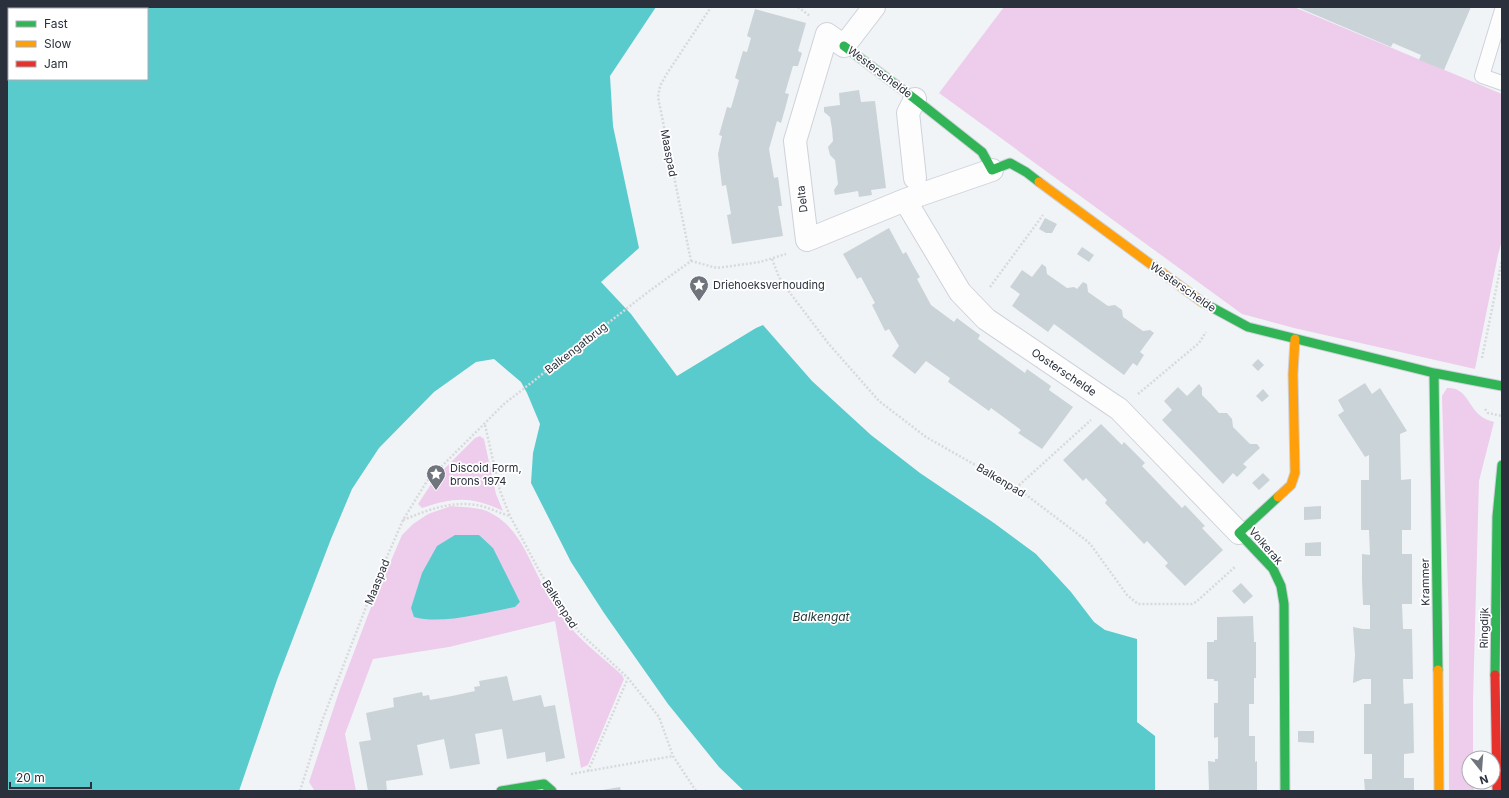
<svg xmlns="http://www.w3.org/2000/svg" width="1509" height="798" viewBox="0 0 1509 798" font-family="Inter,sans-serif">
  <rect width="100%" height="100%" fill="#f1f4f7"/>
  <path fill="#edcdeb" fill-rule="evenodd" d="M 1004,7 L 1294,7 L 1502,94 L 1502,240 L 1498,255 L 1475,369 L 1294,328 L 1242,314 L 939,93 Z
    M 1447,388 C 1467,387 1468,407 1482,417 C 1485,419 1490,421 1494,422 L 1479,481 L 1473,701 L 1473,758 L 1469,758 L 1469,782 L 1474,782 L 1474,791 L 1449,791 L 1449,625 L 1442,396 Z
    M 480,436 L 484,439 L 496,494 L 503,511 C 472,496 454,497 422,508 L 418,504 L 435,478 L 475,438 Z
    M 451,506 C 462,507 473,507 484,510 C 514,521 525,550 538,576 C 545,590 554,605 563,618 C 579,640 602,657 622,675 L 624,679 L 588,765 L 581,768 L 555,621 L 449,647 L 373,659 L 345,734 L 356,791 L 314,790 L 309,782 L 340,689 L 371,607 L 402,535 L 413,524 L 428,514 ZM 517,596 L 520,602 L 515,607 L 450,618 Z"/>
  <path fill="#59cbcc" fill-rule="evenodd" d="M 7,7 L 656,7 L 610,76 L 613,126 L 639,248 L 601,282 L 631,314 L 677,376 L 756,328 L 763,325 L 812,381 L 871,435 L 920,473 L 994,523 L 1036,554 L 1071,592 L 1094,622 L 1105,630 L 1137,639 L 1137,722 L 1155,736 L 1155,791 L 744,791 L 719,767 L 668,704 L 604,613 L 571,562 L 531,483 L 533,453 L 540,424 L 527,393 L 521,382 L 494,359 L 476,362 L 434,392 L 379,448 L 352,489 L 331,539 L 277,680 L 239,791 L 7,791 ZM 9,9 L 147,9 L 147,79 L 9,79 Z
    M 455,535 L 479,535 L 493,548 L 520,602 L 515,607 C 487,612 442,625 414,617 L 411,608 L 422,573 L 437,546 Z"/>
  <path fill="#cad3d8" d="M 1297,7 L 1471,7 L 1444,70 L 1419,60 L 1421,55 L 1393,43 L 1391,47 Z
    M 755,9 L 806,23 L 798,51 L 802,53 L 798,66 L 793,66 L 785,93 L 789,94 L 785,109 L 781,123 L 777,121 L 769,149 L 774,178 L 778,177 L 780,191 L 782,206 L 778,206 L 783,236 L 732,244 L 727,215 L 731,214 L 726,185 L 722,186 L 718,154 L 722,136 L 719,135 L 727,107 L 731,108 L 739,80 L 735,78 L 743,51 L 747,52 L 751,38 L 747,36 Z
    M 859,90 L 861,102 L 875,101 L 886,188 L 871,190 L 872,195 L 859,197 L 858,191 L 835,195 L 834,190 L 838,184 L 835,160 L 830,155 L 828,147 L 833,141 L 832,129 L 830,117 L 824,112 L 824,107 L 840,105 L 839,93 Z
    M 1045,218 L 1057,224 L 1052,233 L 1046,233 L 1039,229 Z
    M 889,228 L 903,254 L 906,252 L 913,265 L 920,277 L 917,279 L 931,305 L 954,322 L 957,318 L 969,327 L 980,335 L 978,339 L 1025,373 L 1027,369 L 1051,386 L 1049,390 L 1073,407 L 1042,449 L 1018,433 L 1021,430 L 991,408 L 989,411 L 948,382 L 950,378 L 926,361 L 915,374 L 892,356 L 899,346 L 889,329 L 885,331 L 872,305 L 875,303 L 861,277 L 857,279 L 843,254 Z
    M 1082,247 L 1094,255 L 1089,262 L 1077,254 Z
    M 1042,264 L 1046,267 L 1047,274 L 1067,288 L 1074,287 L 1077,289 L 1083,282 L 1087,284 L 1088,292 L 1108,306 L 1115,305 L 1122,310 L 1123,317 L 1143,331 L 1150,330 L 1154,333 L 1140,352 L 1144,355 L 1137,366 L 1133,363 L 1124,375 L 1054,324 L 1048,332 L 1012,306 L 1020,294 L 1010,287 L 1022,270 L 1032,277 Z
    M 1258,359 L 1264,365 L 1258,371 L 1252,365 Z
    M 1365,383 L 1372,394 L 1380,388 L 1407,431 L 1400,434 L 1401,480 L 1411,479 L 1411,530 L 1402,530 L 1402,554 L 1412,554 L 1412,604 L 1402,604 L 1403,629 L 1412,629 L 1413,679 L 1403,679 L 1404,704 L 1413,703 L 1414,753 L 1404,754 L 1404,778 L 1414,778 L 1414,791 L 1365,791 L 1364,779 L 1372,779 L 1372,754 L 1364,754 L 1364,704 L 1371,704 L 1371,679 L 1363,679 L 1353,683 L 1355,655 L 1353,627 L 1363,629 L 1370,629 L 1370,605 L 1363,605 L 1362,580 L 1362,554 L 1370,555 L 1369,530 L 1361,530 L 1361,480 L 1369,480 L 1369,455 L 1365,457 L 1338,415 L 1344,411 L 1338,400 Z
    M 1199,384 L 1202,388 L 1202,395 L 1211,404 L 1219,413 L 1227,413 L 1232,419 L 1233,427 L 1250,444 L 1257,444 L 1260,448 L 1243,464 L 1247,467 L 1237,477 L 1233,473 L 1223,484 L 1162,420 L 1172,410 L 1164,401 L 1178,387 L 1187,396 Z
    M 1263,389 L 1269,396 L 1262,402 L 1256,396 Z
    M 1101,424 L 1122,445 L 1124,442 L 1145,463 L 1142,466 L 1182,508 L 1185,505 L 1205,526 L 1202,528 L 1223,550 L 1185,586 L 1165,566 L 1168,563 L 1147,541 L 1144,544 L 1105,503 L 1107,500 L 1086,478 L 1083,481 L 1063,460 Z
    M 1263,473 L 1270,480 L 1259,490 L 1252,483 Z
    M 1321,506 L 1321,519 L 1304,520 L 1304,507 Z
    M 1321,542 L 1321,556 L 1305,556 L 1305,543 Z
    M 1241,583 L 1253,596 L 1244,604 L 1232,591 Z
    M 1253,616 L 1254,642 L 1256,642 L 1256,678 L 1254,678 L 1254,704 L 1249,704 L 1249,736 L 1255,736 L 1255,762 L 1257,761 L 1257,791 L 1209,791 L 1208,761 L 1215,762 L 1215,759 L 1218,759 L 1218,737 L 1214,738 L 1214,703 L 1218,703 L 1218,681 L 1214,681 L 1214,679 L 1207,679 L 1207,642 L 1214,642 L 1214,640 L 1217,640 L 1217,617 Z
    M 507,676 L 513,701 L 541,695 L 544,707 L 555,705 L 565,758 L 546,762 L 545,752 L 507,759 L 502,729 L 475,734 L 480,764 L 450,769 L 444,739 L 417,745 L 423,775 L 386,781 L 387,791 L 368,791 L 359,742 L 371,740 L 366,713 L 394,707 L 393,698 L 422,692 L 423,696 L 429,695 L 430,700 L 452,696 L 475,691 L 474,687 L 480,686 L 479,681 Z
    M 1298,731 L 1314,731 L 1314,743 L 1298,742 Z
    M 620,787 L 621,791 L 602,791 L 602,790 Z"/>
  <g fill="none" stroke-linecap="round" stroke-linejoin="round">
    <defs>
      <path id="lane" d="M 1502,10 L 1482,76 L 1502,83"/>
      <path id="street" d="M 874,7 L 844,46 L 827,34 L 795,141 L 807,240 L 905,200 L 992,170
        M 915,99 L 908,113 L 915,178
        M 905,200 L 960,292 L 986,319 L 1110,403 L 1119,409 L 1239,533"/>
      <path id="fast" d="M 844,46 L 915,99 L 982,152 L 992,170 L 1010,163 L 1026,172 L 1039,182
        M 1202,302 L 1248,327 L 1434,373 L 1502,386
        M 1434,373 L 1438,670
        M 1278,497 L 1239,533 L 1273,569 L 1281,586 L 1284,604 L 1285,791
        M 1495,675 L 1497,517 L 1502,465
        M 501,791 L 544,784 L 552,791"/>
      <path id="slow" d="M 1039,182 L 1202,302
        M 1278,497 L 1291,485 L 1295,473 L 1293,374 L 1295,339
        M 1438,670 L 1439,791"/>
      <path id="jam" d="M 1495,675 L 1497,791"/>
    </defs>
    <use href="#lane" stroke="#ced2d9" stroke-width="16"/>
    <use href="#street" stroke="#ced2d9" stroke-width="24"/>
    <use href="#fast" stroke="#ced2d9" stroke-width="11"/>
    <use href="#slow" stroke="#ced2d9" stroke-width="11"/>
    <use href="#jam" stroke="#ced2d9" stroke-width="11"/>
    <path stroke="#d8d9da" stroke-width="2.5" stroke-dasharray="2 2" stroke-linecap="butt" d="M 798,7 L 810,16
      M 772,259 L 779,277 L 787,289 L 828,343 L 879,401 L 926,437 L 1021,491 L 1087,541 L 1091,545 L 1127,595 L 1138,604 L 1192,604 L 1196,602 L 1236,566
      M 691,261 L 717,268 L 760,262 L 786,254
      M 990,287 L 1043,215
      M 1482,358 L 1502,260
      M 1138,394 L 1199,343 L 1206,332
      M 1485,409 L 1488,413 L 1502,416
      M 485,425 L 500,491 L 510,516 L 541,574 L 579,632 L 628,678 L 659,717 L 673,756 L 696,791
      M 1016,488 L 1091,420
      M 403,520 C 428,510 450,501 477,505 C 488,507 499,513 510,516
      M 588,771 L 628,678
      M 571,774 L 673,756
      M 300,791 L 322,721 L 371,594 L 403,520 L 427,481 L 504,404 L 648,292 L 691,261 L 658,97 L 660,86 L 666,75 L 711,7"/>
    <use href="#lane" stroke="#fdfdfe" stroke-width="14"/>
    <use href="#street" stroke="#fdfdfe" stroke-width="22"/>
    <use href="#fast" stroke="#30b455" stroke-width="9"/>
    <use href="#slow" stroke="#ff9f0a" stroke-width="9"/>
    <use href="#jam" stroke="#e5322d" stroke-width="9"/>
  </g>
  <defs>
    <symbol id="sight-pin" viewBox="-11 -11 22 30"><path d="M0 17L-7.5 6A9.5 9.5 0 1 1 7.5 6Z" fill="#70757d" stroke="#fff"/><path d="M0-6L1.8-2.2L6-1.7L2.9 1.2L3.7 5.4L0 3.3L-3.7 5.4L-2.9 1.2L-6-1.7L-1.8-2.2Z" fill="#fff"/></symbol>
  </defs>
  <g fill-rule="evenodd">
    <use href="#sight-pin" x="688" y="274" width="22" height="30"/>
    <use href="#sight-pin" x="425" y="463" width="22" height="30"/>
  </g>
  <g text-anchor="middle" stroke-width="3.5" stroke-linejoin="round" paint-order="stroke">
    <g font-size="11" fill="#2a303c" stroke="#fff">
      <text transform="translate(880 72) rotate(37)" y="4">Westerschelde</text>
      <text transform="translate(669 153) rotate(79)" y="4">Maaspad</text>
      <text transform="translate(802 199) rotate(-97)" y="4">Delta</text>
      <text transform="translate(1183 287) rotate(35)" y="4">Westerschelde</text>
      <text transform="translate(576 348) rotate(-38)" y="4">Balkengatbrug</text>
      <text transform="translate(1064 372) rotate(34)" y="4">Oosterschelde</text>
      <text transform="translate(1001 480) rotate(31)" y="4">Balkenpad</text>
      <text transform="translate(1266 546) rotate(49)" y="4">Volkerak</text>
      <text transform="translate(377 582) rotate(-68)" y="4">Maaspad</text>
      <text transform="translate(1425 582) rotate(-91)" y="4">Krammer</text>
      <text transform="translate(560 604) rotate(57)" y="4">Balkenpad</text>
      <text transform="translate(1484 628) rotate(-89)" y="4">Ringdijk</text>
    </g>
    <g font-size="11" fill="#2a303c" stroke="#fff" text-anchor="start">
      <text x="713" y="289">Driehoeksverhouding</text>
      <text x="450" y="472">Discoid Form,<tspan x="450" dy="13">brons 1974</tspan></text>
    </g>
    <g font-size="12" font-style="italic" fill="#1f3736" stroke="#fff">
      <text x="821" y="621">Balkengat</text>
    </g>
  </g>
  <rect width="1509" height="798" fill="none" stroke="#2a303c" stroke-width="16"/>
  <rect x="8" y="8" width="140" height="72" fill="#ffffff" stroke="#aaacb1"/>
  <rect x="16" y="21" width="20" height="6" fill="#30b455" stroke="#aaacb1"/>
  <text x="44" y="28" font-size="12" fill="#2a303c">Fast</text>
  <rect x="16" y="41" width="20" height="6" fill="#ff9f0a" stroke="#aaacb1"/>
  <text x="44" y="48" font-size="12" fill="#2a303c">Slow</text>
  <rect x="16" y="61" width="20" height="6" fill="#e5322d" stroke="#aaacb1"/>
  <text x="44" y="68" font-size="12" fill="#2a303c">Jam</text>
  <g transform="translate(1481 770) rotate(163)"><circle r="19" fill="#ffffff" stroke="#aaacb1"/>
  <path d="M0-3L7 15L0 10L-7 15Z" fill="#70757d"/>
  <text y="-6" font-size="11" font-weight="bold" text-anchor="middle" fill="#2a303c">N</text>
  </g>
  <path d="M10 782v6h81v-6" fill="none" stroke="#2a303c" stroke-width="2"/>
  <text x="16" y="782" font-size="12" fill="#2a303c" stroke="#ffffff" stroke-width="3" paint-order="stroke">20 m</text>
</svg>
